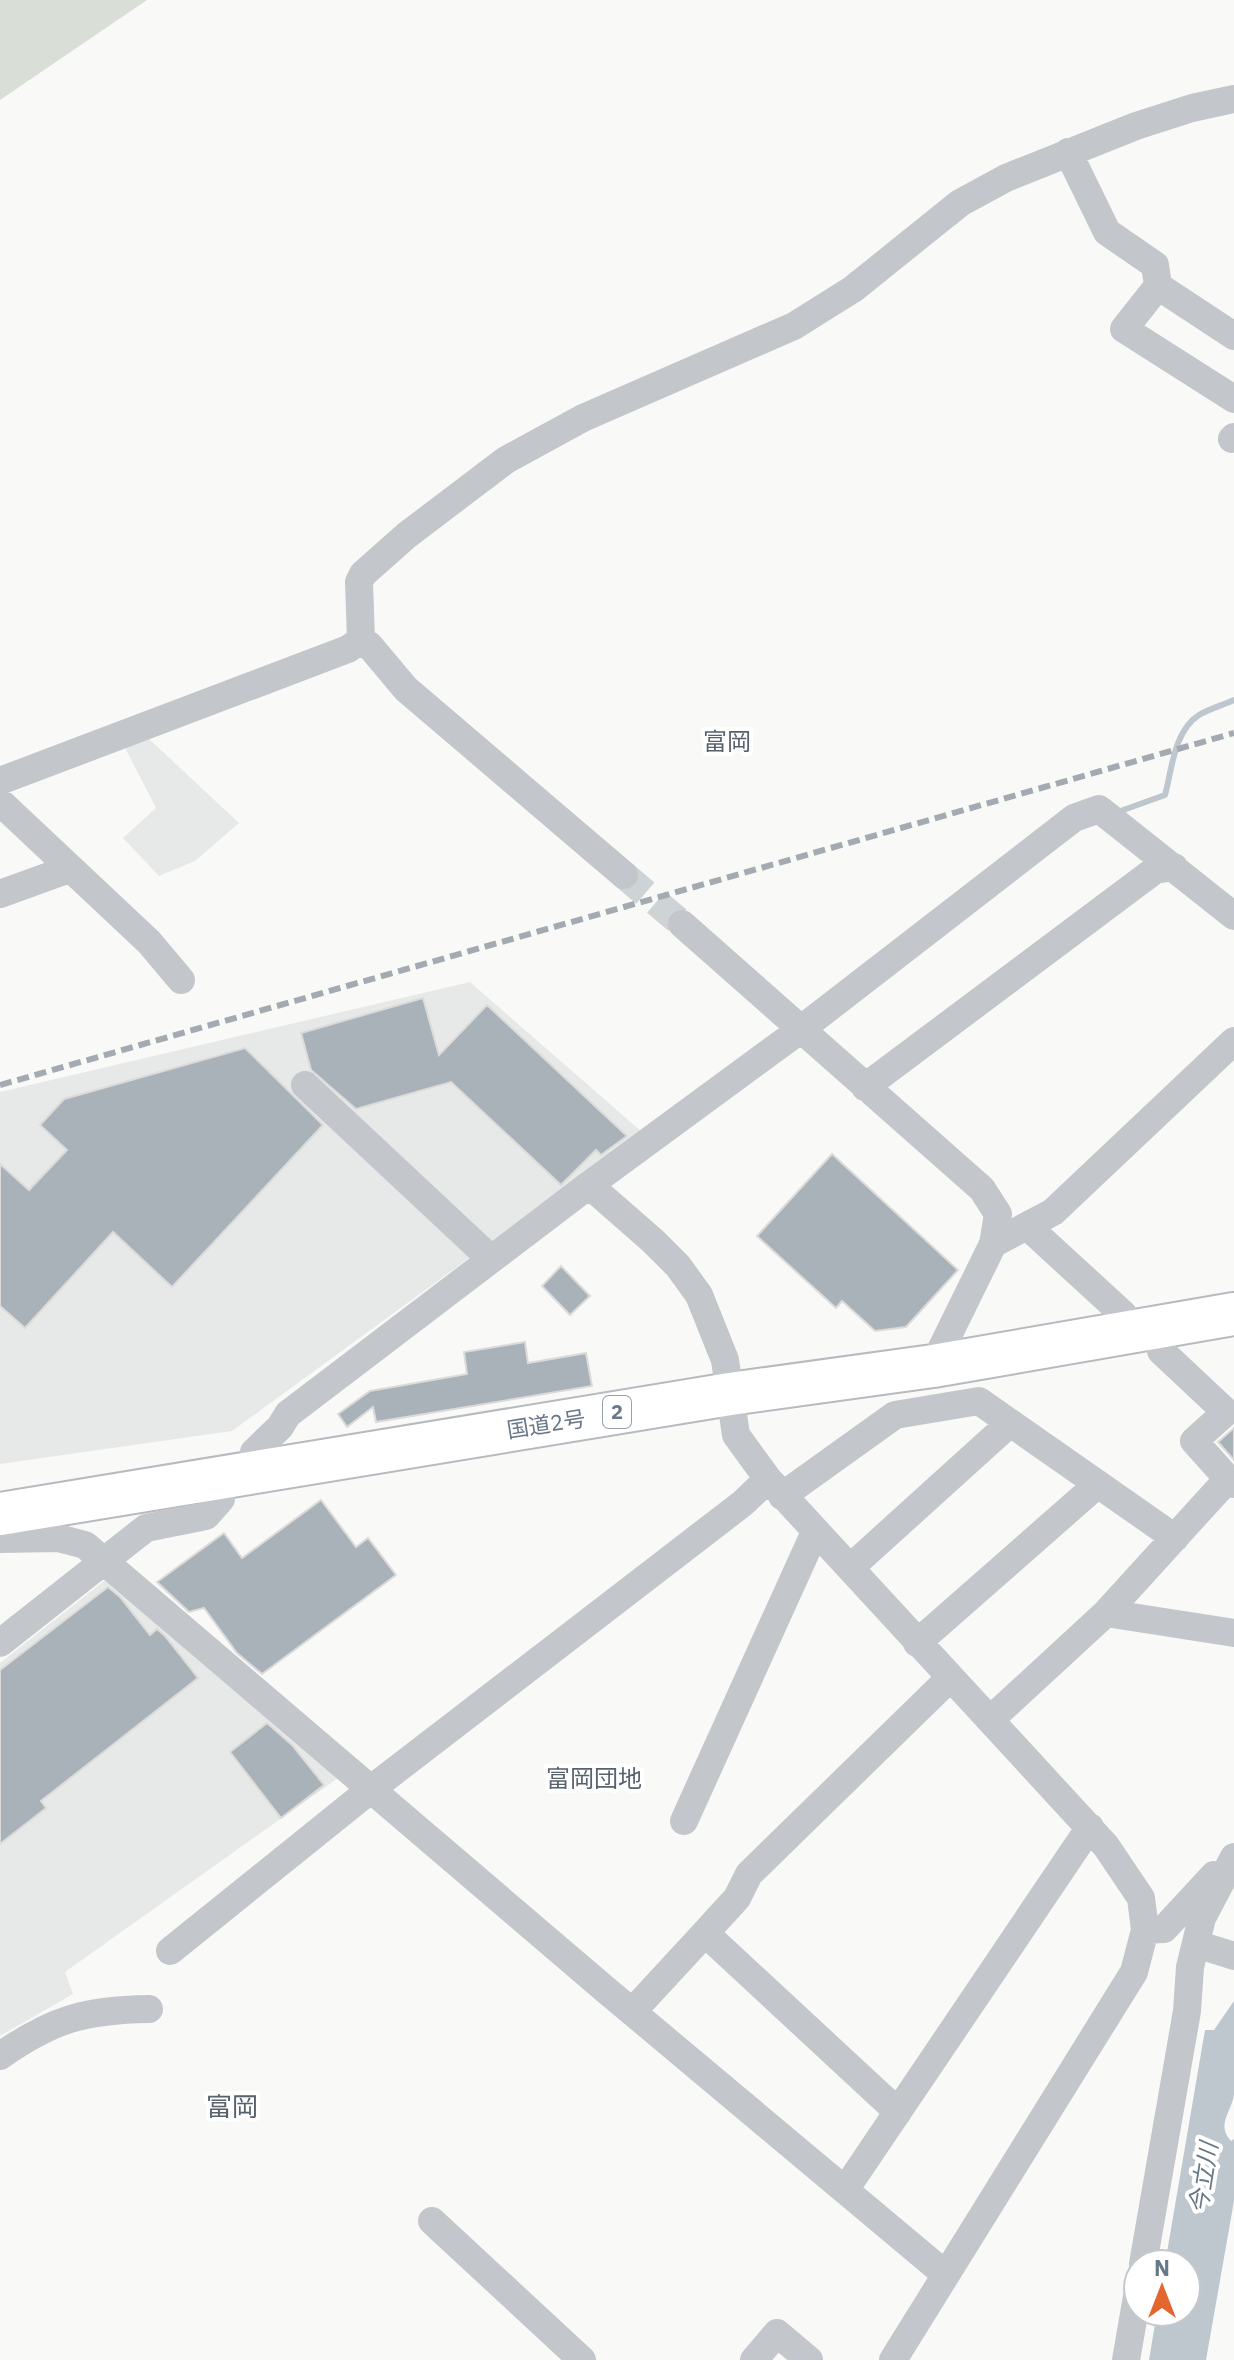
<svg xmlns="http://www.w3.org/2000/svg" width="1234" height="2360" viewBox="0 0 1234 2360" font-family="'IBM Plex Sans','Noto Sans JP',sans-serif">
  <rect width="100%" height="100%" fill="#f9faf8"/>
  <path fill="#e7e9e9" d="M 146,736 L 239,823 L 195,861 L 159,876 L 123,838 L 156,808 L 124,746 Z
    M 470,982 L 642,1132 L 232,1431 L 0,1464 L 0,1092 Z
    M 109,1577 L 338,1778 L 65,1972 L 73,1994 L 0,2036 L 0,1663 Z"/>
  <path fill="#d9dfd7" d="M 0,0 L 147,0 L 0,100 Z"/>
  <path fill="#bec7cd" d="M 1234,2001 C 1234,2029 1234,2069 1234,2095 C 1231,2113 1216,2124 1231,2141 L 1234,2139 L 1234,2201 L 1206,2360 L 1149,2360 L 1157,2312 L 1186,2312 L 1186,2264 L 1165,2264 L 1205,2030 L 1214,2030 Z"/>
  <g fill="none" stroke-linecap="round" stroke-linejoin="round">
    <path stroke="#bec7cd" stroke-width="6" d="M 1115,813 L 1165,795 C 1172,769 1174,731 1199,715 C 1209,709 1223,705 1234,700"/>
  </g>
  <path fill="#a9b2b9" stroke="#dbdcda" stroke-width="2" d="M 423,998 L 439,1055 L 487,1005 L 627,1136 L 601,1155 L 596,1150 L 561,1185 L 451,1082 L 356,1109 L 311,1070 L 301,1033 Z
    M 245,1048 L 323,1125 L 172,1287 L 113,1232 L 25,1328 L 0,1306 L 0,1164 L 29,1190 L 67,1150 L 40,1125 L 64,1099 Z
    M 832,1154 L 958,1270 L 906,1327 L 875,1331 L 842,1301 L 836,1308 L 757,1236 Z
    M 561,1266 L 590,1296 L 570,1315 L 542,1286 Z
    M 525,1342 L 528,1363 L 586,1353 L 592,1386 L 376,1422 L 373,1407 L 347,1427 L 338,1414 L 370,1391 L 467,1374 L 464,1352 Z
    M 1234,1428 L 1234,1460 L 1218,1442 Z
    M 321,1500 L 356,1547 L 368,1538 L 396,1575 L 262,1674 L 237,1653 L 204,1608 L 189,1612 L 157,1582 L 224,1533 L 242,1558 Z
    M 108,1587 L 120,1597 L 150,1635 L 157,1629 L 165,1636 L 198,1678 L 41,1801 L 46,1808 L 0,1844 L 0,1670 Z
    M 267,1723 L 292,1745 L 324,1785 L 281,1818 L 230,1752 Z"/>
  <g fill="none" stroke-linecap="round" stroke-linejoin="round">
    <path stroke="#ced3d6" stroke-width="28" stroke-dasharray="28 14" stroke-linecap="butt" d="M 624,875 L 682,924"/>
    <defs>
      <path id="highway" d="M 0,1514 L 730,1394 L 933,1366 L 1234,1314"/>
    </defs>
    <use href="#highway" stroke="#b7babe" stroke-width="46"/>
    <path stroke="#c3c7cb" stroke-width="28" d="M 1068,152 L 1107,232 L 1155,265 L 1158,286 L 1234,336
      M 1158,286 L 1124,329 L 1234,399
      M 1232,439 L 1234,437
      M 361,640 L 359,582 L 363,574 L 407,535 L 506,460 L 583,418 L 794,326 L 853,289 L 960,203 L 1006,178 L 1136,126 L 1192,108 L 1234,99
      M 361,640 L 369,645 L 406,689 L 624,875
      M 0,781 L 348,649 L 361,640
      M 0,802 L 149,942 L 181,980
      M 0,894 L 69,869
      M 682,924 L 982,1189 L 998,1214 L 993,1244 L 933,1366
      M 305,1085 L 491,1259
      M 865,1087 L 1155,870 L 1174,867
      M 589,1185 L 800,1030 L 1074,818 L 1099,809 L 1234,916
      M 1027,1226 L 1123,1314
      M 993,1244 L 1053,1212 L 1234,1041
      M 1161,1351 L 1226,1412 L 1194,1441 L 1228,1479
      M 254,1452 L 280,1427 L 288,1414 L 589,1185 L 653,1241 L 678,1266 L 699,1295 L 725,1360 L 736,1435 L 768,1479 L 1106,1846 L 1141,1898 L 1145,1930 L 1134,1972 L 893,2360
      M 782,1496 L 895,1415 L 979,1401 L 1175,1538
      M 0,1539 L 58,1538 L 85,1545 L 606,1990 L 945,2274
      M 850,1568 L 1010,1423
      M 1106,1613 L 1228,1479 L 1234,1484
      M 0,1643 L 146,1528 L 206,1516 L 221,1499
      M 917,1643 L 1098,1484
      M 991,1719 L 1106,1613 L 1234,1633
      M 684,1821 L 815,1532
      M 1145,1930 L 1164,1929 L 1214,1875
      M 1196,1944 L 1234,1956
      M 170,1951 L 370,1790 L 743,1503 L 768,1479
      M 632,2012 L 705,1933
      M 0,2056 C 53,2019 85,2010 149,2009
      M 898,2112 L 705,1933 L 737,1898 L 749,1874 L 950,1678
      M 845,2190 L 1090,1827
      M 432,2221 L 582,2360
      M 1143,2264 L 1187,2011 L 1190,1967 L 1202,1918 L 1234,1857
      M 754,2360 L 777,2333 L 809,2360
      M 1126,2360 L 1138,2291"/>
    <use href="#highway" stroke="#fff" stroke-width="42"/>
    <path stroke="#a4aab1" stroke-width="6" stroke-dasharray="12 6" stroke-linecap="butt" d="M 0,1085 L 1234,733"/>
  </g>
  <g text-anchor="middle" stroke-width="8" stroke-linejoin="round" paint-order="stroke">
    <rect fill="#fff" stroke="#96a0ac" stroke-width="2" x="603" y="1396" width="28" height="32" rx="6"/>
    <g font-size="20" font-weight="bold" fill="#697888">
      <text x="617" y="1419">2</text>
    </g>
    <g font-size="22" fill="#697888" stroke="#fff">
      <text transform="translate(546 1424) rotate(-9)" y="8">国道2号</text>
    </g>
    <g font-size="24" fill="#57626d" stroke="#fff">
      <text x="727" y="750">富岡</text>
      <text x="594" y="1787">富岡団地</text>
    </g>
    <g font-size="24" font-style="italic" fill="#657883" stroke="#fff">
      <text transform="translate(1204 2178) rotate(-81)" y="8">今立川</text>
    </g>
    <g font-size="26" fill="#57626d" stroke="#fff">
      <text x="232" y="2116">富岡</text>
    </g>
  </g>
  <g transform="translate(1162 2288)"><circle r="38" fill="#ffffff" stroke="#c3c9cf" stroke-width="2"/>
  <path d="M0-6L14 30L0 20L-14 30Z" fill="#e3662f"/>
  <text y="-12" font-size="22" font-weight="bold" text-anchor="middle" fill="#697888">N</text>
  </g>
</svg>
